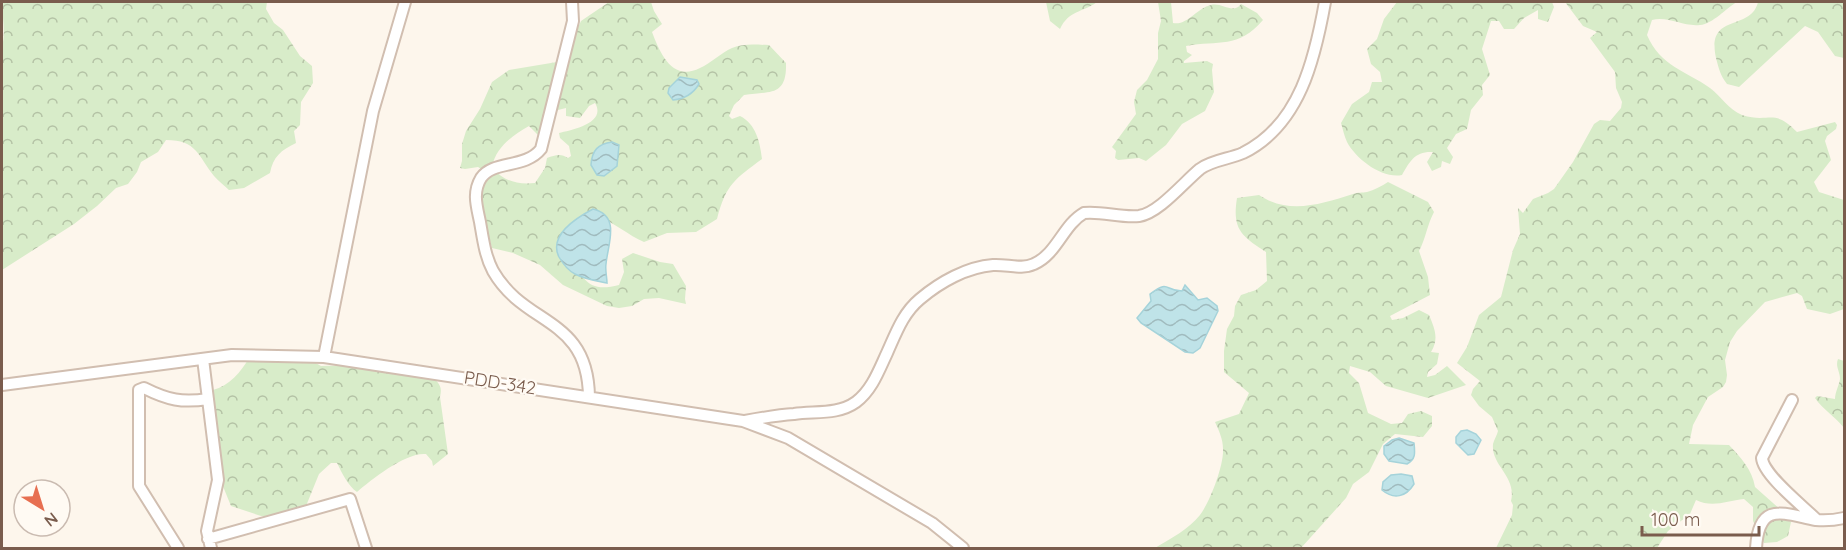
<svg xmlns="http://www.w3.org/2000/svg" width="1846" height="550" viewBox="0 0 1846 550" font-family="Quicksand,sans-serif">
  <defs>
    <pattern id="forest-crowns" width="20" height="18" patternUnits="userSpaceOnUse" patternTransform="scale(1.5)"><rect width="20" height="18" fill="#d8ecc9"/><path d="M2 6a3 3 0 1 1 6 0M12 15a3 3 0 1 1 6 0" fill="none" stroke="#b4c2a5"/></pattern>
    <pattern id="water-waves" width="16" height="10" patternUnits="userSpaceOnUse" patternTransform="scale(1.5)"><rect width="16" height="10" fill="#bfe3e8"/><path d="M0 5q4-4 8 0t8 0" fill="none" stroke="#a0bbbe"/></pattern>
  </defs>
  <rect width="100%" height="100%" fill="#fdf6ec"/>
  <path fill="url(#forest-crowns)" fill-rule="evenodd" d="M 2,2 L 267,2 L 266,9 L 274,23 L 283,30 L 300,56 L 312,66 L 313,83 L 301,102 L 300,125 L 294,131 L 296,143 C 281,150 273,157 270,173 L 244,188 L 229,190 C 224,185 218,181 214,176 C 198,156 197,140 166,140 L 158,152 L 141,162 L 137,172 L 128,184 L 116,188 L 97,206 L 74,224 L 2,270 L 2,47 C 6,32 2,16 2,2 Z
    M 609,2 L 651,2 L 654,11 L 662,24 L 652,32 C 660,53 672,82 700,68 C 711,63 721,53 732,48 C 744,43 757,45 769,45 L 786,63 C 787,97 770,91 744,95 L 734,105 L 729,116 L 732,119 L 740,116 C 756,124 760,142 762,159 C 735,179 726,184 717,219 L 696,232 L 667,233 L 644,242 C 628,235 616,224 600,217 L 571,256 C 583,280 589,293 619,285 L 624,272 L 622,259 L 633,253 L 660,262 L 673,264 L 686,286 L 685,299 L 686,304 L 659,298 L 644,299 L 632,306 L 619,308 L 607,306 L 563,285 L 540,265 L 513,253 L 492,248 L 477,194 L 483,170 L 478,167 L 465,169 L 460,168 L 462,161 L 462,144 L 466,131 L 480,109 L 492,82 L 509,70 L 557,62 L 572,41 L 581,21 ZM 595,103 C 607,123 572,130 559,133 L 560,138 L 569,146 L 571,156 L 568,158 C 561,153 555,155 547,158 L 545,168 L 535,183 C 517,185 503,181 492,167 C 496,147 512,136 529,126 L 539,136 L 552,116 L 558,110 L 566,108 L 566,116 L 580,118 L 589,106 Z
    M 1046,2 L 1097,2 C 1082,13 1069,10 1060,29 L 1050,21 Z
    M 1158,2 L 1171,2 L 1173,23 C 1187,26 1197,8 1211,5 C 1222,2 1233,15 1241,4 L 1257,13 L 1263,20 C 1238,49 1219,40 1186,46 L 1187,52 L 1192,55 L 1184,61 L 1184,63 L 1207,61 L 1213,64 L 1212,70 L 1214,92 L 1205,111 L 1182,124 L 1166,145 L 1146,161 L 1139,158 L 1118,160 L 1115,158 L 1116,151 L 1112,147 L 1136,114 L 1134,102 L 1137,90 L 1147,80 L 1158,59 L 1158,33 L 1161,21 Z
    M 1397,2 L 1552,2 L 1554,7 L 1548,22 L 1538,19 L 1538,10 L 1524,18 L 1514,29 L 1504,29 L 1499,21 L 1491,21 L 1482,49 L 1490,75 L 1482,85 L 1483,95 L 1471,110 L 1467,129 L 1456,134 L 1447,148 L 1453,157 L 1450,164 L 1442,161 L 1441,167 L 1432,171 L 1427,162 L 1433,152 C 1415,151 1410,161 1402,175 C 1382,179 1356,159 1347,142 C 1344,136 1343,129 1341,123 L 1352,104 L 1369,92 L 1372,82 L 1382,82 L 1380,72 L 1371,64 L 1367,49 L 1377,39 L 1384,19 Z
    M 1565,2 L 1737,2 C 1726,8 1713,24 1700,25 C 1683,27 1669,16 1652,20 L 1647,35 C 1661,67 1685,70 1710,88 C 1722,97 1728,109 1742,115 C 1770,124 1773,107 1797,132 L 1835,122 L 1837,125 L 1836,129 L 1827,136 L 1825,141 L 1831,160 L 1814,182 L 1819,192 L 1844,200 L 1844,309 L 1830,314 L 1807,309 L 1802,296 L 1797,293 L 1765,302 L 1737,331 L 1730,342 L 1725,360 L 1727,375 L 1726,382 L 1723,387 L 1708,397 L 1693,425 L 1689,444 L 1729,445 C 1741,458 1752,469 1755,487 L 1783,512 L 1791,522 L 1788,536 L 1777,542 L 1764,543 L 1753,521 L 1753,507 L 1744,499 C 1727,501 1712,508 1696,500 L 1690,514 L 1668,531 L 1657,548 L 1496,548 L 1512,515 L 1513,505 L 1511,501 C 1517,476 1491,466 1493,444 C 1494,440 1497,435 1498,431 L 1492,417 L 1479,406 L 1471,395 L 1473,389 L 1480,381 L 1457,363 L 1467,347 L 1479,315 L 1501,297 L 1513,250 L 1520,234 L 1518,208 L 1523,213 L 1533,199 L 1548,193 L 1554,189 L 1573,162 L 1594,124 L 1600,120 L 1610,121 L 1621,108 L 1622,102 L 1616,88 L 1615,72 L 1590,38 L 1597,32 L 1583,26 Z
    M 1758,2 L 1844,2 L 1844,58 L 1835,56 L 1818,32 L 1805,26 L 1739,87 L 1727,84 C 1720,75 1719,69 1716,58 C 1706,12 1751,32 1758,2 Z
    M 1388,182 L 1428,202 L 1434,212 C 1427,225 1426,238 1419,251 L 1428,277 L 1430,295 L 1390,316 L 1392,320 L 1403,318 L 1419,310 L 1429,315 C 1435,329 1439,339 1431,352 L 1439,353 L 1437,364 L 1428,372 L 1427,377 L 1435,375 L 1447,366 L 1466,385 L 1428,398 L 1386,386 L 1370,372 L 1350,366 L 1349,373 L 1359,383 L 1368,413 L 1391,424 L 1402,423 L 1408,414 L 1421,411 L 1432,416 L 1432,426 L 1423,437 L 1395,434 L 1383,444 L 1369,472 L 1353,484 L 1346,498 L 1301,548 L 1155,548 C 1170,539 1189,529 1200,515 C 1210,502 1224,465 1223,449 C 1223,439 1219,431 1215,422 L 1239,414 L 1249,393 L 1224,372 L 1224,351 L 1227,329 L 1234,316 L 1235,306 L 1241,295 L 1256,290 L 1267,281 L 1266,252 C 1241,236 1232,229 1237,198 L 1259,195 C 1289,215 1321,204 1353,194 C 1358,192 1362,193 1367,192 C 1374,190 1382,186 1388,182 Z
    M 300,354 L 321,366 L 358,365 L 405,376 L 429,375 C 438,382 443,385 440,397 L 448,454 L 433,466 L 432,461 L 426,454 C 406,452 372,479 357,492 C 348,486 342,473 337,463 L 331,463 L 319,474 L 306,506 L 299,511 L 277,516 L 261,516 L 231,506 L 218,474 L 209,435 L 213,390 C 229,386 241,372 249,358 Z
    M 1838,359 L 1844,361 L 1844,428 C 1835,416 1823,410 1815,398 L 1817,396 L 1835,399 C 1835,392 1839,386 1840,379 C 1840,371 1835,367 1838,359 Z"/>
  <path fill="url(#water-waves)" stroke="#a5d3da" stroke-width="1.5" d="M 680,77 L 697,80 L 699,84 C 693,94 685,99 673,100 L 668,93 L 669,88 Z
    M 612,142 L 619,145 L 617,166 L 604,176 L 597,175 L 591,165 C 592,150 598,144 612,142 Z
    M 593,209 C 621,216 608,243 606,264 C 605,270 607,277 607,283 C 597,281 584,279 575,274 C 569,271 563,264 559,257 C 548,235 576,218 593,209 Z
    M 1185,285 L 1198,300 L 1207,298 L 1217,306 L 1218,311 L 1200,348 L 1193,353 L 1185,352 L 1141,323 L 1137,318 L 1151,301 L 1150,294 C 1170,279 1164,291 1182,291 Z
    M 1467,430 L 1476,434 L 1481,440 L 1474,454 L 1468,455 L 1456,443 L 1456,437 L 1461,431 Z
    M 1399,438 L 1414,443 C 1415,453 1416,459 1407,464 L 1389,461 L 1384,454 L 1384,446 L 1392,440 Z
    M 1401,474 L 1412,476 L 1414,484 C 1406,497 1394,500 1382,490 L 1383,482 L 1391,475 Z"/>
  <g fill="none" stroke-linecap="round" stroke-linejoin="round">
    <defs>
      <path id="minor" d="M 572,2 L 573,21 L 541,149 C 525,169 493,160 481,178 C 472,193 477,207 480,222 C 483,239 485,256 493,271 C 525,327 588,316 589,397
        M 324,357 L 373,111 L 405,2
        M 203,359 L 218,480 L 207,531 L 211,548
        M 2,385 L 232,355 L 324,357 L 743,421 L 788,438 L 932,523 L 963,548
        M 1792,400 L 1762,458 C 1763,475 1804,507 1817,520
        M 745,421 C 761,418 778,415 794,414 C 815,411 838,415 856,402 C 872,390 879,370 887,353 C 896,333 903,313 920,299 C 940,282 967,267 993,265 C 1007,264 1021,270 1034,264 C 1057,254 1063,225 1084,213 C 1102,211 1121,218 1139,216 C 1159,213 1184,182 1200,169 C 1212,160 1230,159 1243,153 C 1300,125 1315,58 1325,2
        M 208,539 L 350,499 L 366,548
        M 178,548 L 139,486 L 139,390 L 144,388 C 168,400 182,403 208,399
        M 1756,548 C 1759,500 1784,514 1816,520 C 1826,521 1835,520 1844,518"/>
    </defs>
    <use href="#minor" stroke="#d1beb0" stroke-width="14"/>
    <use href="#minor" stroke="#fff" stroke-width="10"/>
  </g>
  <g text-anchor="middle" stroke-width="4.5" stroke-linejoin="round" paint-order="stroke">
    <g font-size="18" fill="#7a5c4d" stroke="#fffaf3">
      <text transform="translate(500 383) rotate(9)" y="6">PDD-342</text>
    </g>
  </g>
  <rect width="1846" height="550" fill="none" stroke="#7a5c4d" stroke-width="6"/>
  <g transform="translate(42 508) rotate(142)"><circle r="28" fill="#fffaf3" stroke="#cabbb1" stroke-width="1.5"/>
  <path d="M0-4.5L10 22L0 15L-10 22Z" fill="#e76f51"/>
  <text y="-9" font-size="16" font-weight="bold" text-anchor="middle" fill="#7a5c4d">N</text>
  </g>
  <path d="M1642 526v9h117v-9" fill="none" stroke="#7a5c4d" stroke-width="3"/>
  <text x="1651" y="526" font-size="18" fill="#7a5c4d" stroke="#fffaf3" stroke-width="4.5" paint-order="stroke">100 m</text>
</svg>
